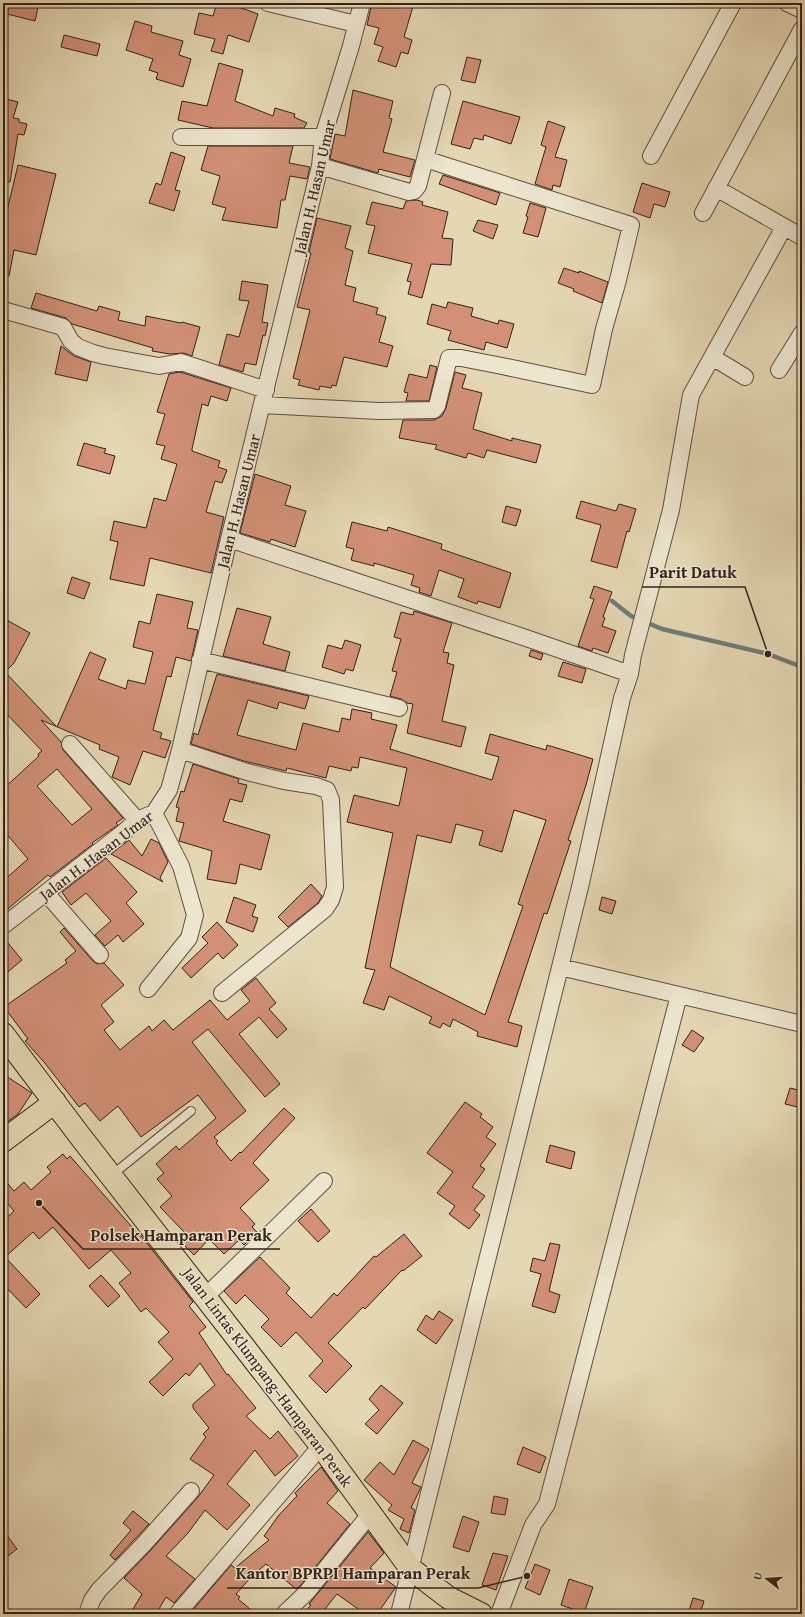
<svg xmlns="http://www.w3.org/2000/svg" width="805" height="1617" viewBox="0 0 805 1617" font-family="'Gentium Book Plus',serif">
  <rect width="100%" height="100%" fill="#e4d7b3"/>
  <filter id="stains"><feTurbulence type="fractalNoise" baseFrequency=".005" numOctaves="4"/><feColorMatrix values="0 0 0 0 .2 0 0 0 0 .09 0 0 0 0 .02 0 0 0 .5 -.17"/></filter>
  <radialGradient id="worn" r=".72"><stop offset=".6" stop-color="#630" stop-opacity="0"/><stop offset="1" stop-color="#630" stop-opacity=".3"/></radialGradient>
  <g fill="none" stroke-linecap="round" stroke-linejoin="round">
    <path stroke="#6e7c77" stroke-width="4.5" d="M 612,601 L 631,616 L 662,629 L 768,654 L 802,667"/>
  </g>
  <path fill="#d29076" stroke="#31221b" fill-rule="evenodd" d="M 9,3 L 39,3 L 35,21 L 7,14 Z
    M 217,3 L 237,3 L 236,6 L 258,14 L 249,42 L 228,35 L 223,54 L 211,51 L 215,39 L 194,34 L 199,13 L 213,16 Z
    M 372,3 L 414,3 L 404,37 L 412,40 L 408,54 L 401,52 L 396,67 L 378,61 L 383,47 L 374,44 L 379,28 L 367,25 Z
    M 135,21 L 152,26 L 151,32 L 183,41 L 179,55 L 191,59 L 183,87 L 156,79 L 158,73 L 149,70 L 153,59 L 126,50 Z
    M 64,35 L 100,44 L 97,56 L 61,47 Z
    M 467,57 L 481,60 L 475,83 L 461,80 Z
    M 219,63 L 243,70 L 235,101 L 273,116 L 275,108 L 295,114 L 294,117 L 307,123 L 304,128 L 213,128 L 178,120 L 182,101 L 207,106 Z
    M 353,90 L 393,101 L 389,118 L 392,119 L 383,152 L 415,160 L 410,177 L 379,169 L 378,173 L 330,159 L 335,134 L 345,136 Z
    M 3,98 L 18,102 L 13,118 L 19,119 L 19,122 L 27,124 L 24,135 L 18,134 L 10,182 L 3,182 Z
    M 463,101 L 520,117 L 511,144 L 484,135 L 483,140 L 474,138 L 470,149 L 451,144 Z
    M 548,121 L 565,127 L 555,157 L 567,160 L 560,187 L 553,185 L 552,190 L 535,184 L 546,147 L 541,145 Z
    M 208,146 L 293,146 L 289,163 L 310,167 L 307,179 L 290,176 L 285,200 L 281,200 L 277,228 L 222,220 L 226,208 L 212,204 L 220,176 L 201,170 Z
    M 171,152 L 185,157 L 175,190 L 180,191 L 174,211 L 149,203 L 156,183 L 161,185 Z
    M 18,165 L 56,174 L 36,255 L 14,250 L 9,276 L 3,275 L 3,227 Z
    M 443,175 L 500,193 L 496,205 L 439,184 Z
    M 642,183 L 670,192 L 665,207 L 654,204 L 650,218 L 633,212 Z
    M 417,200 L 423,202 L 422,205 L 448,212 L 442,238 L 453,239 L 451,265 L 431,264 L 422,298 L 408,294 L 411,282 L 407,281 L 412,264 L 368,253 L 375,226 L 366,224 L 372,202 L 403,209 L 406,201 Z
    M 530,203 L 546,208 L 538,237 L 523,233 L 528,217 L 526,216 Z
    M 317,218 L 351,226 L 345,248 L 353,251 L 345,285 L 356,288 L 353,301 L 378,308 L 376,314 L 386,317 L 379,342 L 393,346 L 387,367 L 344,357 L 336,386 L 332,385 L 331,388 L 320,386 L 319,390 L 298,385 L 300,380 L 293,378 L 310,310 L 297,307 L 311,253 L 309,252 Z
    M 478,220 L 498,225 L 493,239 L 473,231 Z
    M 564,268 L 579,273 L 579,271 L 608,282 L 602,303 L 573,291 L 574,289 L 558,283 Z
    M 242,281 L 268,285 L 262,322 L 268,323 L 265,336 L 263,335 L 256,365 L 245,363 L 243,372 L 219,365 L 227,334 L 239,337 L 249,301 L 239,300 Z
    M 36,293 L 97,311 L 99,306 L 120,312 L 118,320 L 145,326 L 146,316 L 181,323 L 182,322 L 200,327 L 192,356 L 184,353 L 170,354 L 152,351 L 153,348 L 72,324 L 66,318 L 31,308 Z
    M 448,302 L 473,308 L 471,316 L 498,324 L 499,320 L 514,324 L 507,348 L 486,342 L 484,350 L 448,340 L 451,331 L 427,324 L 432,304 L 446,308 Z
    M 61,346 L 74,356 L 91,362 L 87,381 L 55,374 Z
    M 430,365 L 437,367 L 429,401 L 406,401 L 408,393 L 404,392 L 409,374 L 427,378 Z
    M 180,372 L 231,388 L 227,401 L 211,396 L 208,406 L 202,404 L 192,449 L 192,451 L 220,461 L 218,467 L 227,470 L 222,483 L 215,481 L 206,512 L 224,517 L 211,573 L 150,558 L 144,586 L 110,579 L 118,542 L 110,540 L 114,521 L 146,528 L 154,498 L 166,501 L 177,464 L 161,459 L 165,446 L 156,444 L 165,414 L 157,412 L 169,374 Z
    M 455,372 L 466,375 L 462,388 L 482,393 L 473,429 L 512,441 L 512,438 L 541,445 L 536,463 L 487,450 L 484,458 L 468,453 L 466,458 L 435,449 L 437,445 L 399,438 L 403,420 L 434,420 L 442,416 L 446,408 Z
    M 84,443 L 106,449 L 104,453 L 115,456 L 110,474 L 77,465 Z
    M 255,474 L 291,486 L 285,505 L 306,511 L 295,547 L 271,539 L 270,542 L 240,533 Z
    M 581,501 L 616,511 L 619,504 L 636,509 L 629,532 L 627,531 L 617,568 L 591,561 L 601,525 L 576,518 Z
    M 506,506 L 521,510 L 516,526 L 502,522 Z
    M 352,522 L 387,531 L 388,527 L 442,544 L 441,549 L 511,573 L 500,608 L 478,601 L 477,604 L 458,597 L 464,579 L 439,570 L 431,596 L 419,592 L 420,588 L 411,585 L 414,575 L 374,563 L 374,566 L 351,560 L 354,549 L 346,547 Z
    M 72,577 L 90,583 L 84,599 L 67,593 Z
    M 594,586 L 612,592 L 603,617 L 605,618 L 602,626 L 616,631 L 608,653 L 593,648 L 592,651 L 578,646 L 594,599 L 590,598 Z
    M 157,594 L 193,602 L 187,628 L 198,630 L 191,661 L 176,657 L 171,677 L 167,676 L 153,730 L 162,733 L 160,738 L 171,741 L 165,758 L 143,751 L 130,785 L 112,777 L 119,757 L 99,749 L 100,745 L 41,720 L 61,742 L 63,750 L 123,818 L 116,823 L 118,825 L 92,843 L 93,844 L 50,877 L 48,875 L 3,913 L 3,881 L 28,859 L 3,830 L 3,789 L 39,756 L 38,754 L 42,751 L 3,710 L 3,618 L 30,633 L 14,663 L 5,672 L 57,727 L 90,652 L 106,659 L 98,679 L 126,689 L 128,680 L 145,684 L 153,652 L 133,647 L 139,621 L 150,624 ZM 57,769 L 92,809 L 72,825 L 37,786 Z
    M 237,608 L 271,617 L 263,644 L 290,652 L 285,671 L 223,656 Z
    M 414,611 L 452,623 L 443,652 L 449,653 L 447,663 L 454,665 L 442,721 L 466,727 L 461,747 L 407,733 L 413,704 L 407,703 L 401,699 L 390,696 L 397,672 L 392,671 L 401,639 L 394,637 L 401,612 L 413,615 Z
    M 345,640 L 361,645 L 353,671 L 346,669 L 344,674 L 322,667 L 328,645 L 342,649 Z
    M 531,650 L 543,654 L 541,660 L 529,656 Z
    M 563,662 L 586,669 L 582,683 L 558,676 Z
    M 217,674 L 309,696 L 305,709 L 279,702 L 277,709 L 248,700 L 237,735 L 296,750 L 303,723 L 339,732 L 342,718 L 350,720 L 352,709 L 372,713 L 371,719 L 397,725 L 390,749 L 492,780 L 499,757 L 485,753 L 490,734 L 546,750 L 547,745 L 593,759 L 586,785 L 568,840 L 571,841 L 547,914 L 544,913 L 508,1022 L 522,1026 L 517,1047 L 477,1036 L 478,1032 L 453,1019 L 450,1027 L 443,1023 L 440,1028 L 429,1023 L 432,1017 L 389,996 L 384,1010 L 363,1003 L 375,970 L 365,968 L 393,833 L 347,822 L 354,795 L 399,806 L 407,768 L 360,757 L 358,768 L 352,767 L 351,771 L 329,766 L 326,778 L 287,768 L 286,771 L 244,761 L 191,744 L 194,733 L 198,735 ZM 514,810 L 546,820 L 518,904 L 523,906 L 485,1015 L 390,967 L 417,835 L 451,843 L 456,824 L 483,831 L 479,845 L 502,852 Z
    M 193,764 L 239,779 L 238,783 L 247,785 L 242,802 L 230,799 L 223,821 L 270,835 L 261,870 L 240,864 L 236,884 L 207,879 L 212,851 L 179,841 L 184,823 L 176,821 L 179,808 L 176,807 L 181,791 L 184,792 Z
    M 151,839 L 159,843 L 168,862 L 160,878 L 163,882 L 111,854 L 129,840 L 142,856 Z
    M 106,858 L 137,892 L 126,903 L 144,924 L 123,942 L 118,935 L 105,946 L 95,935 L 111,921 L 86,893 L 71,905 L 62,892 Z
    M 311,884 L 322,896 L 318,903 L 288,927 L 278,917 Z
    M 234,897 L 256,905 L 252,916 L 258,918 L 253,932 L 226,922 Z
    M 602,897 L 616,901 L 612,914 L 599,910 Z
    M 217,922 L 238,945 L 223,959 L 218,953 L 191,978 L 182,968 L 208,943 L 202,937 Z
    M 64,928 L 93,961 L 97,964 L 104,963 L 124,985 L 101,1005 L 114,1022 L 104,1030 L 120,1050 L 149,1026 L 152,1031 L 164,1020 L 173,1030 L 210,1000 L 227,1020 L 250,1001 L 241,990 L 256,978 L 276,1003 L 269,1009 L 287,1029 L 277,1038 L 259,1017 L 239,1034 L 280,1084 L 265,1097 L 208,1029 L 192,1042 L 246,1111 L 214,1137 L 218,1141 L 216,1143 L 231,1161 L 240,1152 L 241,1153 L 284,1108 L 295,1118 L 253,1163 L 269,1180 L 240,1208 L 255,1224 L 252,1227 L 257,1232 L 244,1245 L 239,1240 L 224,1254 L 209,1239 L 194,1255 L 181,1242 L 187,1235 L 160,1207 L 172,1196 L 157,1179 L 164,1173 L 156,1164 L 176,1146 L 179,1150 L 216,1118 L 198,1095 L 141,1137 L 118,1106 L 100,1121 L 85,1103 L 79,1107 L 44,1062 L 25,1041 L 28,1039 L 4,1007 L 67,963 L 65,960 L 76,951 L 60,932 Z
    M 3,937 L 22,960 L 3,976 Z
    M 692,1030 L 704,1038 L 694,1052 L 682,1045 Z
    M 3,1074 L 32,1093 L 18,1114 L 3,1125 Z
    M 790,1088 L 802,1091 L 802,1108 L 785,1104 Z
    M 465,1102 L 482,1114 L 480,1117 L 493,1127 L 486,1137 L 496,1144 L 480,1166 L 485,1169 L 472,1187 L 485,1196 L 474,1210 L 480,1215 L 469,1229 L 449,1214 L 455,1206 L 437,1193 L 453,1172 L 427,1153 Z
    M 550,1145 L 575,1152 L 571,1169 L 546,1162 Z
    M 63,1154 L 67,1159 L 70,1156 L 138,1234 L 139,1233 L 193,1302 L 189,1306 L 206,1327 L 199,1333 L 227,1375 L 228,1374 L 256,1408 L 246,1416 L 270,1439 L 278,1431 L 298,1456 L 275,1476 L 255,1450 L 227,1484 L 250,1505 L 227,1530 L 205,1510 L 188,1533 L 166,1556 L 195,1579 L 174,1603 L 166,1597 L 156,1614 L 130,1614 L 142,1594 L 124,1578 L 150,1551 L 198,1497 L 214,1475 L 190,1459 L 206,1437 L 203,1434 L 209,1428 L 193,1408 L 193,1404 L 215,1385 L 200,1363 L 189,1376 L 186,1373 L 163,1396 L 149,1382 L 173,1359 L 158,1342 L 169,1332 L 146,1308 L 141,1312 L 119,1283 L 131,1273 L 111,1250 L 89,1269 L 53,1227 L 39,1239 L 33,1232 L 5,1257 L 40,1294 L 26,1308 L 3,1284 L 3,1221 L 14,1211 L 3,1198 L 3,1178 L 14,1191 L 24,1182 L 31,1190 L 51,1172 L 47,1167 Z
    M 311,1209 L 330,1231 L 318,1242 L 298,1221 Z
    M 404,1234 L 422,1256 L 403,1271 L 402,1270 L 365,1309 L 363,1307 L 328,1343 L 352,1366 L 326,1393 L 309,1376 L 323,1361 L 296,1332 L 281,1347 L 261,1327 L 269,1319 L 245,1295 L 236,1304 L 224,1291 L 260,1257 L 290,1288 L 286,1293 L 311,1318 L 334,1293 L 337,1296 L 374,1256 L 376,1257 Z
    M 550,1243 L 560,1245 L 549,1291 L 560,1295 L 555,1313 L 532,1306 L 541,1274 L 530,1271 L 533,1258 L 545,1261 Z
    M 101,1275 L 120,1296 L 108,1307 L 89,1286 Z
    M 439,1311 L 453,1320 L 436,1344 L 417,1330 L 426,1315 L 433,1320 Z
    M 381,1385 L 403,1403 L 377,1434 L 365,1424 L 379,1410 L 369,1399 Z
    M 413,1440 L 429,1449 L 412,1483 L 421,1487 L 411,1508 L 415,1510 L 409,1533 L 400,1529 L 404,1519 L 388,1510 L 392,1505 L 364,1480 L 380,1462 L 394,1475 Z
    M 523,1447 L 546,1457 L 540,1473 L 517,1464 Z
    M 321,1467 L 338,1491 L 327,1503 L 350,1524 L 300,1586 L 296,1589 L 266,1564 L 253,1575 L 236,1594 L 240,1597 L 238,1599 L 256,1614 L 195,1614 L 192,1611 L 231,1565 L 235,1568 L 269,1540 L 264,1536 L 279,1515 L 297,1496 L 295,1493 Z
    M 494,1496 L 508,1499 L 505,1515 L 491,1513 Z
    M 133,1511 L 149,1524 L 115,1560 L 110,1555 L 131,1530 L 123,1523 Z
    M 463,1516 L 479,1522 L 469,1552 L 453,1547 Z
    M 3,1530 L 17,1549 L 3,1560 Z
    M 368,1532 L 384,1553 L 370,1568 L 396,1587 L 377,1614 L 365,1614 L 337,1594 L 321,1614 L 303,1614 L 311,1605 L 309,1604 Z
    M 493,1553 L 508,1556 L 496,1590 L 482,1585 Z
    M 535,1564 L 550,1570 L 540,1595 L 525,1588 Z
    M 569,1579 L 593,1587 L 584,1613 L 561,1605 Z
    M 693,1598 L 704,1601 L 700,1614 L 688,1614 Z"/>
  <g fill="none" stroke-linecap="round" stroke-linejoin="round">
    <defs>
      <path id="lane" d="M 112,1175 L 191,1111"/>
      <path id="street" d="M 268,3 L 356,24
        M 787,3 L 802,10
        M 181,137 L 323,137
        M 651,156 L 733,3
        M 320,166 L 409,192 L 414,191 L 418,186 L 442,93
        M 716,188 L 802,237
        M 703,213 L 802,29
        M 3,310 L 63,327 L 71,341 L 78,347 L 93,353 L 104,356 L 159,366 L 181,362 L 266,390
        M 712,357 L 745,377
        M 779,370 L 802,333
        M 262,405 L 379,411 L 434,410 L 437,406 L 449,358 L 461,358 L 502,366 L 592,385 L 604,329 L 618,280 L 631,225 L 425,159
        M 229,539 L 529,639 L 630,674
        M 200,660 L 399,708
        M 70,744 L 137,820
        M 180,750 L 247,772 L 284,781 L 316,786 L 327,790 L 331,800 L 335,887 L 331,900 L 325,909 L 222,993
        M 46,893 L 100,955
        M 3,926 L 125,831 L 137,820 L 154,813 L 169,790 L 180,750 L 229,539 L 320,166 L 323,137 L 351,46 L 362,3
        M 560,967 L 802,1024
        M 148,989 L 189,938 L 195,915 L 181,866 L 154,813
        M 206,1296 L 324,1181
        M 87,1614 L 92,1600 L 99,1590 L 143,1545 L 191,1491
        M 177,1614 L 321,1446
        M 284,1614 L 307,1592 L 371,1513
        M 399,1614 L 581,883 L 622,698 L 630,674 L 633,655 L 671,510 L 691,395 L 784,227
        M 499,1614 L 533,1525 L 547,1504 L 679,995"/>
      <path id="primary" d="M 3,1034 L 80,1136 L 321,1446 L 411,1569 L 449,1598 L 481,1614
        M 3,1141 L 55,1102"/>
    </defs>
    <use href="#lane" stroke="#5e4f41" stroke-width="10"/>
    <use href="#street" stroke="#5e4f41" stroke-width="18"/>
    <use href="#primary" stroke="#31221b" stroke-width="24"/>
    <use href="#lane" stroke="#ede5ce" stroke-width="8"/>
    <use href="#street" stroke="#ede5ce" stroke-width="16"/>
    <use href="#primary" stroke="#e4d7b3" stroke-width="22"/>
  </g>
  <g text-anchor="middle" stroke-width="3" stroke-linejoin="round" paint-order="stroke">
    <g font-size="16" fill="#31221b" stroke="#ede5ce">
      <text transform="translate(314 187) rotate(-77)" y="6">Jalan H. Hasan Umar</text>
      <text transform="translate(238 501) rotate(-76)" y="6">Jalan H. Hasan Umar</text>
      <text transform="translate(96 855) rotate(-37)" y="6">Jalan H. Hasan Umar</text>
      <text transform="translate(268 1377) rotate(53)" y="6">Jalan Lintas Klumpang–Hamparan Perak</text>
    </g>
  </g>
  <path fill="none" stroke="#31221b" stroke-width="1.5" d="M768 654L745 587H642M39 1203L83 1249H280M527 1576L478 1588H227"/>
  <g fill="#31221b" stroke="#ede5ce" stroke-width="1.5">
    <circle cx="768" cy="654" r="4"/>
    <circle cx="39" cy="1203" r="4"/>
    <circle cx="527" cy="1576" r="4"/>
  </g>
  <g font-size="17" text-anchor="middle" font-weight="bold" fill="#31221b" stroke="#ede5ce" stroke-width="3" stroke-linejoin="round" paint-order="stroke">
    <text x="693" y="578">Parit Datuk</text>
    <text x="181" y="1241">Polsek Hamparan Perak</text>
    <text x="353" y="1579">Kantor BPRPI Hamparan Perak</text>
  </g>
  <rect width="805" height="1617" fill="none" stroke="#e4d7b3" stroke-width="16"/>
  <rect x="4" y="4" width="797" height="1609" fill="none" stroke="#31221b" stroke-width="2"/>
  <rect x="8" y="8" width="789" height="1601" fill="none" stroke="#31221b"/>
  <g transform="translate(767 1579) rotate(287)" stroke="#ede5ce" stroke-width="3" paint-order="stroke">
  <path d="M0-3L7 15L0 10L-7 15Z" fill="#31221b"/>
  <text y="-6" font-size="11" font-weight="bold" text-anchor="middle" fill="#31221b">U</text>
  </g>
  <rect width="100%" height="100%" filter="url(#stains)"/>
  <rect width="100%" height="100%" fill="url(#worn)"/>
</svg>
